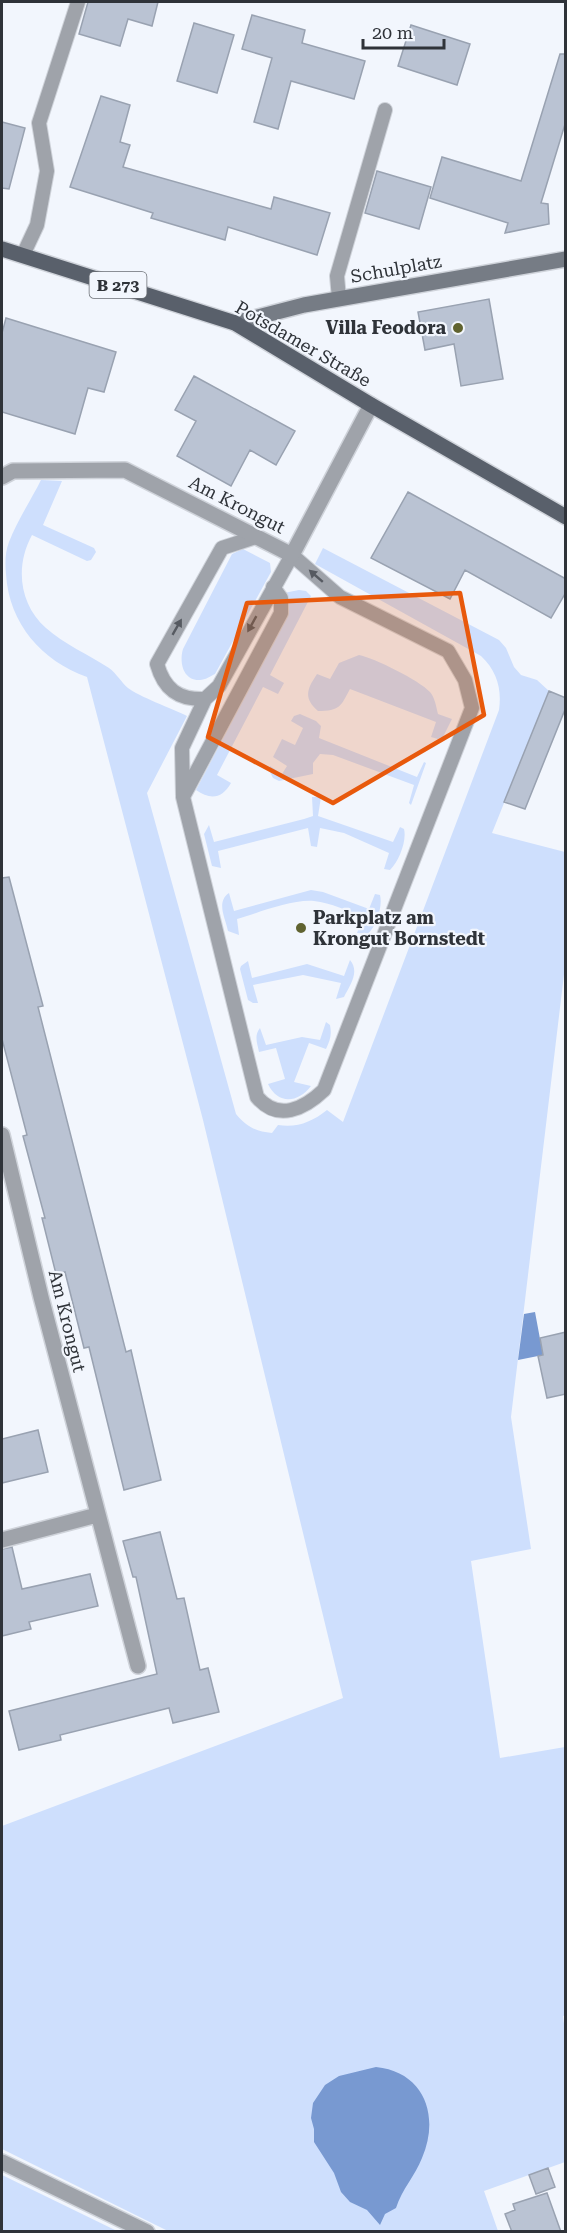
<svg xmlns="http://www.w3.org/2000/svg" width="567" height="2233" viewBox="0 0 567 2233" font-family="'Roboto Serif',serif">
  <rect width="100%" height="100%" fill="#f2f6fd"/>
  <path fill="#cedffd" d="M 41,480 L 62,481 L 43,525 L 94,548 L 96,552 L 91,560 L 87,561 L 32,535 C 15,566 19,604 46,628 C 64,644 89,655 109,668 C 117,674 121,682 128,688 C 138,696 173,709 187,716 L 147,793 L 236,1114 C 247,1127 255,1131 272,1133 L 278,1125 C 297,1128 312,1122 327,1110 L 343,1122 L 499,710 C 502,689 497,671 481,656 L 315,564 L 323,548 L 499,640 L 506,648 L 514,667 L 521,675 L 537,680 L 549,691 L 492,833 L 565,852 L 565,966 L 511,1417 L 531,1549 L 471,1561 L 500,1758 L 565,1747 L 566,2015 L 563,2016 L 566,2039 L 565,2162 L 484,2191 L 498,2231 L 170,2232 L 2,2149 L 2,1826 L 343,1698 L 203,1120 L 87,677 C 42,661 9,624 6,574 C 5,564 5,552 9,542 C 17,521 31,500 41,480 Z
    M 243,549 L 270,563 L 271,572 L 215,674 C 211,676 205,680 200,680 C 183,681 179,662 183,649 L 232,554 Z
    M 299,590 L 306,591 L 311,596 L 270,675 L 284,683 L 278,694 L 263,687 L 217,775 L 231,783 C 222,799 210,800 196,790 L 288,615 L 284,593 Z
    M 359,655 C 374,658 419,680 430,692 C 435,698 436,706 438,714 L 452,719 L 443,737 L 438,739 L 431,737 L 436,722 L 350,689 C 341,706 340,711 318,711 C 303,698 307,689 317,674 L 330,679 L 339,663 Z
    M 300,714 L 316,721 L 321,726 L 319,738 L 417,777 L 424,762 L 426,763 L 411,805 L 409,803 L 414,785 L 333,755 L 320,754 L 313,763 L 313,774 L 279,781 L 273,778 L 270,772 L 270,766 L 282,774 L 287,766 L 273,757 L 282,739 L 295,745 L 303,728 L 291,721 L 294,716 Z
    M 312,797 L 321,797 L 318,816 L 393,842 L 400,827 L 404,829 C 407,841 399,861 390,870 L 384,869 L 389,853 L 344,833 L 320,828 L 317,847 L 311,846 L 308,828 L 218,851 L 221,868 L 212,866 L 204,834 L 209,825 L 214,842 L 304,819 L 313,816 Z
    M 311,890 L 323,892 L 369,909 L 375,894 L 380,895 C 383,907 376,926 368,934 L 357,933 L 363,917 C 348,911 331,903 314,901 C 292,899 258,913 237,919 L 239,935 L 228,931 C 225,917 216,902 229,893 L 234,911 Z
    M 350,960 C 360,972 350,985 344,997 L 336,999 L 341,983 L 303,975 L 253,985 L 258,1003 L 253,1003 L 248,1000 L 240,969 L 241,966 L 248,961 L 252,978 L 307,964 L 344,976 Z
    M 326,1022 L 330,1025 C 332,1035 330,1040 326,1049 L 309,1043 L 294,1082 L 311,1086 C 298,1103 278,1105 268,1084 L 285,1079 L 276,1048 L 259,1052 C 257,1042 254,1036 260,1028 L 266,1045 L 302,1037 L 320,1040 Z
    M 2,2175 L 117,2231 L 2,2231 Z"/>
  <path fill="#7899d1" d="M 535,1312 L 543,1355 L 518,1360 L 524,1314 Z
    M 376,2067 C 425,2072 440,2117 422,2158 C 415,2176 402,2189 396,2208 L 385,2214 L 380,2225 L 367,2210 L 350,2202 L 341,2192 L 334,2173 L 314,2142 L 314,2129 L 311,2118 L 313,2103 L 325,2085 L 339,2076 Z"/>
  <path fill="#bac3d3" stroke="#99a2b1" stroke-width="1.5" d="M 88,2 L 158,2 L 152,26 L 128,19 L 120,46 L 79,34 Z
    M 252,15 L 305,30 L 302,43 L 365,61 L 354,99 L 291,81 L 278,129 L 254,122 L 272,58 L 242,49 Z
    M 194,23 L 234,35 L 217,93 L 177,81 Z
    M 411,25 L 470,44 L 457,85 L 398,66 Z
    M 560,54 L 566,54 L 566,121 L 541,203 L 548,204 L 549,224 L 505,233 L 508,223 L 430,198 L 442,157 L 521,181 Z
    M 101,96 L 130,105 L 120,142 L 130,145 L 123,167 L 271,209 L 274,197 L 330,213 L 317,255 L 228,227 L 225,240 L 151,218 L 153,213 L 70,187 Z
    M 2,122 L 25,128 L 9,189 L 2,188 Z
    M 377,171 L 431,187 L 419,229 L 365,213 Z
    M 489,299 L 503,379 L 461,386 L 454,344 L 425,350 L 418,312 Z
    M 6,318 L 116,352 L 104,392 L 88,388 L 75,434 L 2,412 L 2,333 Z
    M 194,376 L 295,431 L 276,465 L 250,450 L 231,486 L 177,456 L 196,421 L 175,410 Z
    M 408,492 L 566,579 L 566,592 L 551,618 L 465,570 L 450,599 L 371,558 Z
    M 549,691 L 566,698 L 566,707 L 525,809 L 504,802 Z
    M 9,877 L 43,1006 L 38,1007 L 126,1352 L 131,1350 L 161,1480 L 124,1490 L 89,1347 L 84,1348 L 65,1272 L 56,1274 L 42,1218 L 45,1218 L 23,1136 L 27,1135 L 2,1039 L 2,878 Z
    M 566,1332 L 566,1394 L 547,1398 L 538,1356 L 543,1355 L 540,1338 Z
    M 38,1430 L 48,1472 L 2,1483 L 2,1439 Z
    M 160,1532 L 177,1599 L 184,1598 L 200,1670 L 208,1668 L 219,1712 L 173,1723 L 169,1708 L 60,1735 L 61,1740 L 19,1750 L 9,1711 L 157,1674 L 136,1577 L 133,1577 L 123,1541 Z
    M 12,1547 L 22,1589 L 90,1574 L 98,1606 L 29,1622 L 31,1629 L 2,1636 L 2,1549 Z
    M 548,2168 L 555,2187 L 536,2194 L 529,2175 Z
    M 547,2193 L 561,2232 L 512,2232 L 505,2214 L 515,2210 L 513,2204 Z"/>
  <g fill="none" stroke-linecap="round" stroke-linejoin="round">
    <defs>
      <path id="lane" d="M 23,255 L 37,225 L 47,171 L 39,123 L 78,2
        M 339,298 L 337,276 L 385,110
        M 256,537 L 222,548 L 157,664 C 164,689 178,700 205,699 L 219,686 L 292,555 L 340,597 L 448,651 L 465,680 L 472,708 L 324,1090 C 304,1109 278,1122 257,1097 L 183,797 L 281,613 L 281,598 L 273,587
        M 183,797 L 182,748 L 205,699"/>
      <path id="street" d="M 2,477 L 13,471 L 125,470 L 292,555 L 371,405
        M 2,1135 L 41,1297 L 138,1666
        M 2,1540 L 97,1515
        M 2,2162 L 147,2232"/>
      <path id="secondary" d="M 235,323 L 304,305 L 566,259"/>
      <path id="primary" d="M 2,249 L 235,323 L 371,405 L 566,517"/>
    </defs>
    <use href="#lane" stroke="#cfd3da" stroke-width="16"/>
    <use href="#street" stroke="#cfd3da" stroke-width="18"/>
    <use href="#secondary" stroke="#cfd3da" stroke-width="18"/>
    <use href="#primary" stroke="#cfd3da" stroke-width="18"/>
    <use href="#lane" stroke="#9fa3aa" stroke-width="14"/>
    <use href="#street" stroke="#9fa3aa" stroke-width="15"/>
    <use href="#secondary" stroke="#767c85" stroke-width="15"/>
    <use href="#primary" stroke="#59606b" stroke-width="15"/>
  </g>
  <defs><path id="oneway-solid" d="M-6-.8H1V-3.2L6.5 0L1 3.2V.8H-6Z" transform="scale(1.5)"/></defs>
  <g fill="#565a61">
    <use href="#oneway-solid" transform="translate(316 576) rotate(-139)"/>
    <use href="#oneway-solid" transform="translate(252 624) rotate(119)"/>
    <use href="#oneway-solid" transform="translate(177 627) rotate(-60)"/>
  </g>
  <path fill="#e8590c" fill-opacity="0.2" stroke="#e8590c" stroke-width="4.5" stroke-linejoin="round" d="M 460,593 L 484,715 L 333,803 L 208,737 L 247,603 Z"/>
  <g fill="#606330" stroke="#f2f6fd" stroke-width="2">
    <circle cx="458" cy="328" r="6"/>
    <circle cx="301" cy="928" r="6"/>
  </g>
  <g text-anchor="middle" stroke-width="4.5" stroke-linejoin="round" paint-order="stroke">
    <rect fill="#f2f6fd" stroke="#6a6e74" stroke-width="1.5" x="89.5" y="272" width="57" height="26" rx="4.5"/>
    <g font-size="16" font-weight="bold" fill="#2f3339">
      <text x="118" y="291">B 273</text>
    </g>
    <g font-size="18" fill="#2f3339" stroke="#f2f6fd">
      <text transform="translate(396 269) rotate(-10)" y="6">Schulplatz</text>
      <text transform="translate(303 344) rotate(30)" y="6">Potsdamer Straße</text>
      <text transform="translate(237 505) rotate(27)" y="6">Am Krongut</text>
      <text transform="translate(67 1321) rotate(76)" y="6">Am Krongut</text>
    </g>
    <g font-size="18" font-weight="bold" fill="#2f3339" stroke="#f2f6fd" text-anchor="end">
      <text x="446" y="334">Villa Feodora</text>
      <text x="313" y="924" text-anchor="start">Parkplatz am<tspan x="313" dy="21">Krongut Bornstedt</tspan></text>
    </g>
  </g>
  <rect width="567" height="2233" fill="none" stroke="#2f3339" stroke-width="6"/>
  <path d="M363 39v9h81v-9" fill="none" stroke="#2f3339" stroke-width="3"/>
  <text x="372" y="39" font-size="18" fill="#2f3339" stroke="#f2f6fd" stroke-width="4.5" paint-order="stroke">20 m</text>
</svg>
